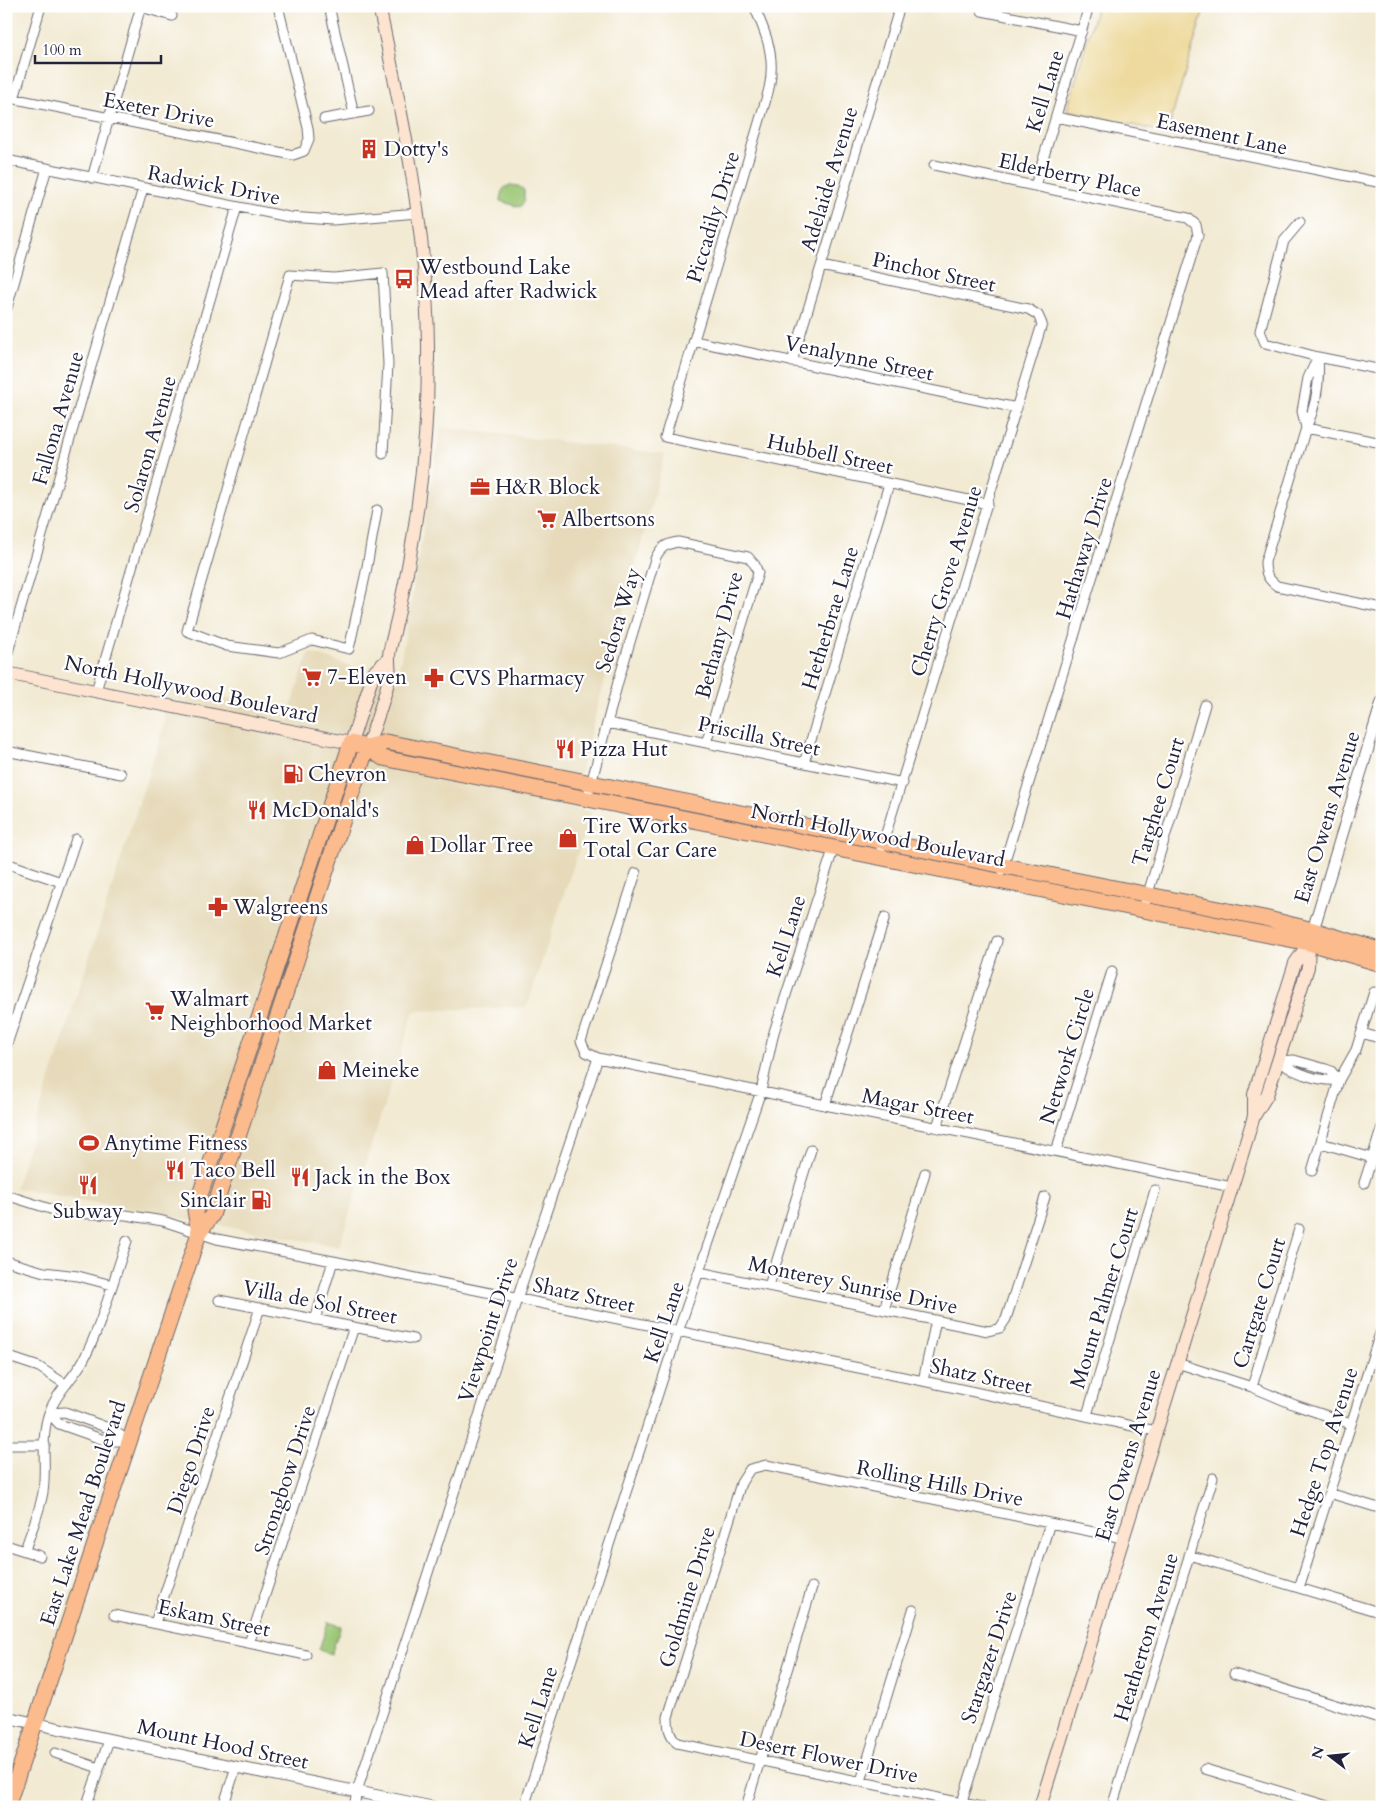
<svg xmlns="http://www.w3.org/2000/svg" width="1388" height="1813" viewBox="0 0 1388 1813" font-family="Cardo,serif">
  <rect width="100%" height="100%" fill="#fff"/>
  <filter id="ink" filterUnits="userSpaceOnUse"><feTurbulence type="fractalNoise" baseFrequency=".02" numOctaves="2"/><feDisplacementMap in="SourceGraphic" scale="10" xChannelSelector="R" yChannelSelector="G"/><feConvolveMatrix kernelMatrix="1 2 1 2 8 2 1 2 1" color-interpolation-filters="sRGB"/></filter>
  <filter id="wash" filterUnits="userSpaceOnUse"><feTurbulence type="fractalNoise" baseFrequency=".0096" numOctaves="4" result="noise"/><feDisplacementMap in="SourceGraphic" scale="20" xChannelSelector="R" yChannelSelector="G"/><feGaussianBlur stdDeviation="1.12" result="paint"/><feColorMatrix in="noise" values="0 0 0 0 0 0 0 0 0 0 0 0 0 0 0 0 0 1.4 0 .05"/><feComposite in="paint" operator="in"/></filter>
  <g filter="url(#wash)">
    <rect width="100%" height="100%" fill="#f2ead3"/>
    <path fill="#e6daba" d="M 441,427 L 665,454 L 571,807 L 591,812 L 527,1007 L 414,1011 L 339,1247 L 15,1188 L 165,722 L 157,684 L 290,710 L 309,652 L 397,682 Z"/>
    <path fill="#9bc674" stroke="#5e7458" d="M 511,185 L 518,186 L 524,190 L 524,202 L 520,207 L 500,201 C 501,192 502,187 511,185 Z
      M 328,1622 L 341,1626 L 331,1654 L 319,1650 Z"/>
    <path fill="#eeda9e" stroke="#887e6c" d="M 1097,6 L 1205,6 L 1167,133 L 1067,110 Z"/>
  </g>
  <g filter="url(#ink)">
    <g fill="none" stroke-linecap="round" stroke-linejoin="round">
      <defs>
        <path id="minor" d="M 329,6 L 354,114
          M 754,6 C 763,27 773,49 771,72 C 771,80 769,89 767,96 L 665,437 L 988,504
          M 141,7 L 172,16
          M 982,11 L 1082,31
          M 6,97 L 293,155 L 304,151 L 309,139 L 308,128 L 278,6
          M 14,99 L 41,6
          M 1056,117 L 1382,183
          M 324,119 L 369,111
          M 6,160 L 289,217 L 333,220 L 418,213
          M 934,165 L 1188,218 L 1196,225 L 1198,235 L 1002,870
          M 92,178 L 141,6
          M 1035,186 L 1089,6
          M 1300,222 L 1284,241 L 1260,331 L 1265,343 L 1318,357 L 1382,370
          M 821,266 L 1028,309 L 1038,315 L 1042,324 L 879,856
          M 6,311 L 47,168
          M 694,341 L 1017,408
          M 1318,357 C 1320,382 1317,405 1306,428 L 1265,562 C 1265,574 1268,579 1277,586 L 1382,608
          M 792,362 L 900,6
          M 1306,428 L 1382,443
          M 1306,428 L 1302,411 L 1308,378 L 1317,359
          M 377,510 L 366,572 L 349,649 L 312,640 L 279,653 L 227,646 L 187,631 L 290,275 L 334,278 L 383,273 L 388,364 L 383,454
          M 6,659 L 143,188
          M 96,691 L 237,207
          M 608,723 L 903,783
          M 6,751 L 121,774
          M 804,763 L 889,484
          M 587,799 L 618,682 L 655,559 C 660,548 665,544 678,542 L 748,557 L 755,565 L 758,573 L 706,743
          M 6,863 L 61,882
          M 1143,910 L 1205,705
          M 1362,1033 L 1382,1039
          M 6,1047 L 76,839
          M 598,1058 L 825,1105 L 1232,1187
          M 1278,1061 L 1294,1060 L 1326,1069 L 1331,1071 L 1339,1080
          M 1278,1061 C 1295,1073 1319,1082 1339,1080
          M 825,1105 L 885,917
          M 937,1127 L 997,941
          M 1321,1143 L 1372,1158
          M 1056,1151 L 1112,971
          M 1312,1171 L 1339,1080 L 1356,1050 L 1374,992
          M 1364,1183 L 1382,1127
          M 6,1195 L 63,1213 L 126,1215 L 163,1221 L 217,1239 L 333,1261 L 923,1381 L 1156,1431
          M 6,1261 L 44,1272 L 78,1276 L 112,1285
          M 699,1272 L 988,1331 L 1000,1328 L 1006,1319 L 1045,1197
          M 769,1286 L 811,1150
          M 219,1300 L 413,1339
          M 884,1310 L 925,1173
          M 315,1320 L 333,1261
          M 6,1356 L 39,1367 L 65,1384
          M 1177,1363 L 1252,1387 L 1295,1405 L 1351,1424
          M 923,1381 L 936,1320
          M 1252,1387 L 1299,1229
          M 49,1413 L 59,1424 L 107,1441 L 130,1441
          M 49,1413 L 65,1412 L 111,1429 L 129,1441
          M 1087,1415 L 1155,1190
          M 6,1445 L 45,1445
          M 1329,1493 L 1382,1509
          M 6,1545 L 40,1556
          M 25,1550 C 31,1531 40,1511 43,1492 C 47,1466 40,1437 49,1413 C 57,1391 74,1378 84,1359 C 103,1322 113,1280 127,1241
          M 1189,1555 L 1382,1613
          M 1299,1588 L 1382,1327
          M 114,1615 L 306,1655
          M 155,1623 L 260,1308
          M 249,1643 L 354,1327
          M 1234,1674 L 1382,1719
          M 55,1753 L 99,1768
          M 1205,1769 L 1331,1807
          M 861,1781 L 913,1610
          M 962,1802 L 1050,1523
          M 86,1807 L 109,1740
          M 223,1807 L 236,1767
          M 354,1807 L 357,1791 L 517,1299 L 598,1058 L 586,1052 L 581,1041 L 636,873
          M 524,1807 L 678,1332 L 761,1091 L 774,1032 L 834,847
          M 746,1807 L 812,1587
          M 981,1807 L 677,1743 C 669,1734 668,1728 668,1717 L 741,1483 L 750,1469 L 766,1465 L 1123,1538
          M 1112,1807 L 1213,1478"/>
        <path id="tertiary" d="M 1313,930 L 1382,702
          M 6,1717 L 236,1767 L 432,1807"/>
        <path id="secondary" d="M 6,673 L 351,743 L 374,672 L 388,659
          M 367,747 C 375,725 384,701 389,678 C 391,669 387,661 390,649 C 415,550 429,448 428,346 C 427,232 403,118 379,6
          M 1254,1116 L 1267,1095 L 1278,1061 L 1308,967 L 1309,944
          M 1040,1807 L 1254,1116 L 1254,1094 L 1295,963 L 1309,943 L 1312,935"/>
        <path id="primary" d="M 367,747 L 386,742 L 1264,918 L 1313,930 L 1382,951
          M 199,1233 L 195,1210 L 351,743 L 367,747 L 383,758 L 1309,943 L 1382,964
          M 7,1807 L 199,1233 L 212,1215 L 367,747"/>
      </defs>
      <use href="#minor" stroke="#6b6870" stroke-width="11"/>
      <use href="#tertiary" stroke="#6b6870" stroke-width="13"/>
      <use href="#secondary" stroke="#6b6870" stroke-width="14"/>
      <use href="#primary" stroke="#6b6870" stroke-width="17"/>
      <use href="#minor" stroke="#fff" stroke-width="9"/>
      <use href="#tertiary" stroke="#fff" stroke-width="11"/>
      <use href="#secondary" stroke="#fde4d1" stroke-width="12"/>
      <use href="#primary" stroke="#fbbb8d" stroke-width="15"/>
    </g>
  </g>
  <defs>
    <symbol id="building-bare" viewBox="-9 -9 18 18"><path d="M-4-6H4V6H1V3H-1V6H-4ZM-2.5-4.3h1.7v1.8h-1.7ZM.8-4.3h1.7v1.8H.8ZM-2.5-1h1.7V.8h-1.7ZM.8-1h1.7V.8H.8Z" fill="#c8321e" stroke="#fff" stroke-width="2.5" paint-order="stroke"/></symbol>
    <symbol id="bus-bare" viewBox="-9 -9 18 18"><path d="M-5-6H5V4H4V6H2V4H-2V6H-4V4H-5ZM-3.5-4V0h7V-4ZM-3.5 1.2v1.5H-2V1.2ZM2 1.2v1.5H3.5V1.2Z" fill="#c8321e" stroke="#fff" stroke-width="2.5" paint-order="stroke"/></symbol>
    <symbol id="office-bare" viewBox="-9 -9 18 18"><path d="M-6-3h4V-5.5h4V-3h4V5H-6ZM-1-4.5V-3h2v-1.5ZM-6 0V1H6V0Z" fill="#c8321e" stroke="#fff" stroke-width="2.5" paint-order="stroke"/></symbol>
    <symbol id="supermarket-bare" viewBox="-9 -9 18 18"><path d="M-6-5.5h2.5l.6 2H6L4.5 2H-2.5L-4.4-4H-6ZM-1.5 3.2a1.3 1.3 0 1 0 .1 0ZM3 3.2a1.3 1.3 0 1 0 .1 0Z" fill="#c8321e" stroke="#fff" stroke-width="2.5" paint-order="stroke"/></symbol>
    <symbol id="pharmacy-bare" viewBox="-9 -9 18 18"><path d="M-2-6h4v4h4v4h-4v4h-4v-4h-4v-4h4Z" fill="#c8321e" stroke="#fff" stroke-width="2.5" paint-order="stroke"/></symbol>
    <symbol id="restaurant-bare" viewBox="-9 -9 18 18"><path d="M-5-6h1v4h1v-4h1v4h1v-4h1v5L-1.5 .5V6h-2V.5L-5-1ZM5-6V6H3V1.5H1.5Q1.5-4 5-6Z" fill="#c8321e" stroke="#fff" stroke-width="2.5" paint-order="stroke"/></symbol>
    <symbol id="fuel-bare" viewBox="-9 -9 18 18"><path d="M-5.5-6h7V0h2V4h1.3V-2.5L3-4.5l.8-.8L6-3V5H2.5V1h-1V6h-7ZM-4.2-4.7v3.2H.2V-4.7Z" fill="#c8321e" stroke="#fff" stroke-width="2.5" paint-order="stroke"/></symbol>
    <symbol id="shop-bare" viewBox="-9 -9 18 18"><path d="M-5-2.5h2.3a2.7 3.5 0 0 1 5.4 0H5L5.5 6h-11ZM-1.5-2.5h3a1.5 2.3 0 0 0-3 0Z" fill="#c8321e" stroke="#fff" stroke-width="2.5" paint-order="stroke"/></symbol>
    <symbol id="stadium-bare" viewBox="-9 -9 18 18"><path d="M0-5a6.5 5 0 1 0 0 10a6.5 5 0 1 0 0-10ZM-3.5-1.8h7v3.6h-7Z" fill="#c8321e" stroke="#fff" stroke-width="2.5" paint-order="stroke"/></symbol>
  </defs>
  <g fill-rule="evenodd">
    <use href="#building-bare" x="355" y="135" width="28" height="28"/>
    <use href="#bus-bare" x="390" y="265" width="28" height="28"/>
    <use href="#office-bare" x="466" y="473" width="28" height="28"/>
    <use href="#supermarket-bare" x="533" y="505" width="28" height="28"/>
    <use href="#supermarket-bare" x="298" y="663" width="28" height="28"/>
    <use href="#pharmacy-bare" x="420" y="664" width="28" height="28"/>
    <use href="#restaurant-bare" x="551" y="735" width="28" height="28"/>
    <use href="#fuel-bare" x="279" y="760" width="28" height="28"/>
    <use href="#restaurant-bare" x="243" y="796" width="28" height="28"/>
    <use href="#shop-bare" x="554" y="824" width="28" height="28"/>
    <use href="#shop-bare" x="401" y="831" width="28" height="28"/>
    <use href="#pharmacy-bare" x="204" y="893" width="28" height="28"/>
    <use href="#supermarket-bare" x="141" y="997" width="28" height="28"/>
    <use href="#shop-bare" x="313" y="1056" width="28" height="28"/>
    <use href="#stadium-bare" x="75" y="1129" width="28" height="28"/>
    <use href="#restaurant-bare" x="161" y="1156" width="28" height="28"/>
    <use href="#restaurant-bare" x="286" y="1163" width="28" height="28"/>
    <use href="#restaurant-bare" x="74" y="1171" width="28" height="28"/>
    <use href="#fuel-bare" x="247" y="1186" width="28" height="28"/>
  </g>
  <g text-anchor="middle" stroke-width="4.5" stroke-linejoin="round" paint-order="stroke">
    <g font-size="21" fill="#22223b" stroke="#fff">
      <text transform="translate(1045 91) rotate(-73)" y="7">Kell Lane</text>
      <text transform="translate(159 110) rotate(11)" y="7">Exeter Drive</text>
      <text transform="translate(1222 134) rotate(12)" y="7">Easement Lane</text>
      <text transform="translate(1070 175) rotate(12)" y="7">Elderberry Place</text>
      <text transform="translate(829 179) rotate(-73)" y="7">Adelaide Avenue</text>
      <text transform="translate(214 185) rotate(11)" y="7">Radwick Drive</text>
      <text transform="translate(713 217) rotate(-73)" y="7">Piccadily Drive</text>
      <text transform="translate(934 272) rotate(12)" y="7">Pinchot Street</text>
      <text transform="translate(859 358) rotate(12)" y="7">Venalynne Street</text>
      <text transform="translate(58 418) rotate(-74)" y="7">Fallona Avenue</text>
      <text transform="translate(150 444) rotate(-74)" y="7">Solaron Avenue</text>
      <text transform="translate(830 454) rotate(12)" y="7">Hubbell Street</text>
      <text transform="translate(1084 548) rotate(-73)" y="7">Hathaway Drive</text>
      <text transform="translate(946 581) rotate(-73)" y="7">Cherry Grove Avenue</text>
      <text transform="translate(830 618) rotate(-73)" y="7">Hetherbrae Lane</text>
      <text transform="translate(618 620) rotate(-73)" y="7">Sedora Way</text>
      <text transform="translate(719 635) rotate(-75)" y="7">Bethany Drive</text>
      <text transform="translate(191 689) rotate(12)" y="7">North Hollywood Boulevard</text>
      <text transform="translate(759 736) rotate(12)" y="7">Priscilla Street</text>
      <text transform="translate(1158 802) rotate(-73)" y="7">Targhee Court</text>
      <text transform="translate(1327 817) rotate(-73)" y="7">East Owens Avenue</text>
      <text transform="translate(878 835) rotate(11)" y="7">North Hollywood Boulevard</text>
      <text transform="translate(786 936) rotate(-72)" y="7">Kell Lane</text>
      <text transform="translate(1067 1056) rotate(-73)" y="7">Network Circle</text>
      <text transform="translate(918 1106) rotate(11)" y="7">Magar Street</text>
      <text transform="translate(853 1285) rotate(12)" y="7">Monterey Sunrise Drive</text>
      <text transform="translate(584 1295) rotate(12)" y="7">Shatz Street</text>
      <text transform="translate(1104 1298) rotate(-73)" y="7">Mount Palmer Court</text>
      <text transform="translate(320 1302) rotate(11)" y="7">Villa de Sol Street</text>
      <text transform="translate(1259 1303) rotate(-73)" y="7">Cartgate Court</text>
      <text transform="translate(664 1322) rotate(-71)" y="7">Kell Lane</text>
      <text transform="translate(488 1330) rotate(-72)" y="7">Viewpoint Drive</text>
      <text transform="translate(981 1376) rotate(12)" y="7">Shatz Street</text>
      <text transform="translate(1324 1452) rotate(-72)" y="7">Hedge Top Avenue</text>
      <text transform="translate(1128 1455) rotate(-73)" y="7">East Owens Avenue</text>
      <text transform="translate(191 1460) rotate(-72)" y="7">Diego Drive</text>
      <text transform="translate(285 1480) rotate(-72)" y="7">Strongbow Drive</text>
      <text transform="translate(940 1483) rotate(11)" y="7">Rolling Hills Drive</text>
      <text transform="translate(83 1513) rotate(-72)" y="7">East Lake Mead Boulevard</text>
      <text transform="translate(687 1597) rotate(-73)" y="7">Goldmine Drive</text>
      <text transform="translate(214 1618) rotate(12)" y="7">Eskam Street</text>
      <text transform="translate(1146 1637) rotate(-73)" y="7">Heatherton Avenue</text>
      <text transform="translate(989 1657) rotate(-72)" y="7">Stargazer Drive</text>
      <text transform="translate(538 1707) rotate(-72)" y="7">Kell Lane</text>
      <text transform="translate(223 1744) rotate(12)" y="7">Mount Hood Street</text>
      <text transform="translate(829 1757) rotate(12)" y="7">Desert Flower Drive</text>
    </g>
    <g font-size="21" fill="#22223b" stroke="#fff" text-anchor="start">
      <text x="384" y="156">Dotty's</text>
      <text x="419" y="274">Westbound Lake<tspan x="419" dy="24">Mead after Radwick</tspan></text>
      <text x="495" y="494">H&amp;R Block</text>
      <text x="562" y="526">Albertsons</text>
      <text x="327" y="684">7-Eleven</text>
      <text x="449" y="685">CVS Pharmacy</text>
      <text x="580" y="756">Pizza Hut</text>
      <text x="308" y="781">Chevron</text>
      <text x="272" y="817">McDonald's</text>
      <text x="583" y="833">Tire Works<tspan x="583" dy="24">Total Car Care</tspan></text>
      <text x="430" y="852">Dollar Tree</text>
      <text x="233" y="914">Walgreens</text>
      <text x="170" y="1006">Walmart<tspan x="170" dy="24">Neighborhood Market</tspan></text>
      <text x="342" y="1077">Meineke</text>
      <text x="104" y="1150">Anytime Fitness</text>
      <text x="190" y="1177">Taco Bell</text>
      <text x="315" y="1184">Jack in the Box</text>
      <text x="246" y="1207" text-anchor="end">Sinclair</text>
      <text x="88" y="1218" text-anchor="middle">Subway</text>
    </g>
  </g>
  <rect width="1388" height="1813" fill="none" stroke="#fff" stroke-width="25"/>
  <g transform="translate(1330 1756) rotate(286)" stroke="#ffffff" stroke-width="4" paint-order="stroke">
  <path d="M0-4L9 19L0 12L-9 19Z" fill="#22223b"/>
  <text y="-8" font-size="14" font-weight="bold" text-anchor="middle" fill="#22223b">N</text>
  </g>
  <path d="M35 55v8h126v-8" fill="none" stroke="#22223b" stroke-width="2.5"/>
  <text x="42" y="55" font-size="15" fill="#22223b" stroke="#ffffff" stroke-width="4" paint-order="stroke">100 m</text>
</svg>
